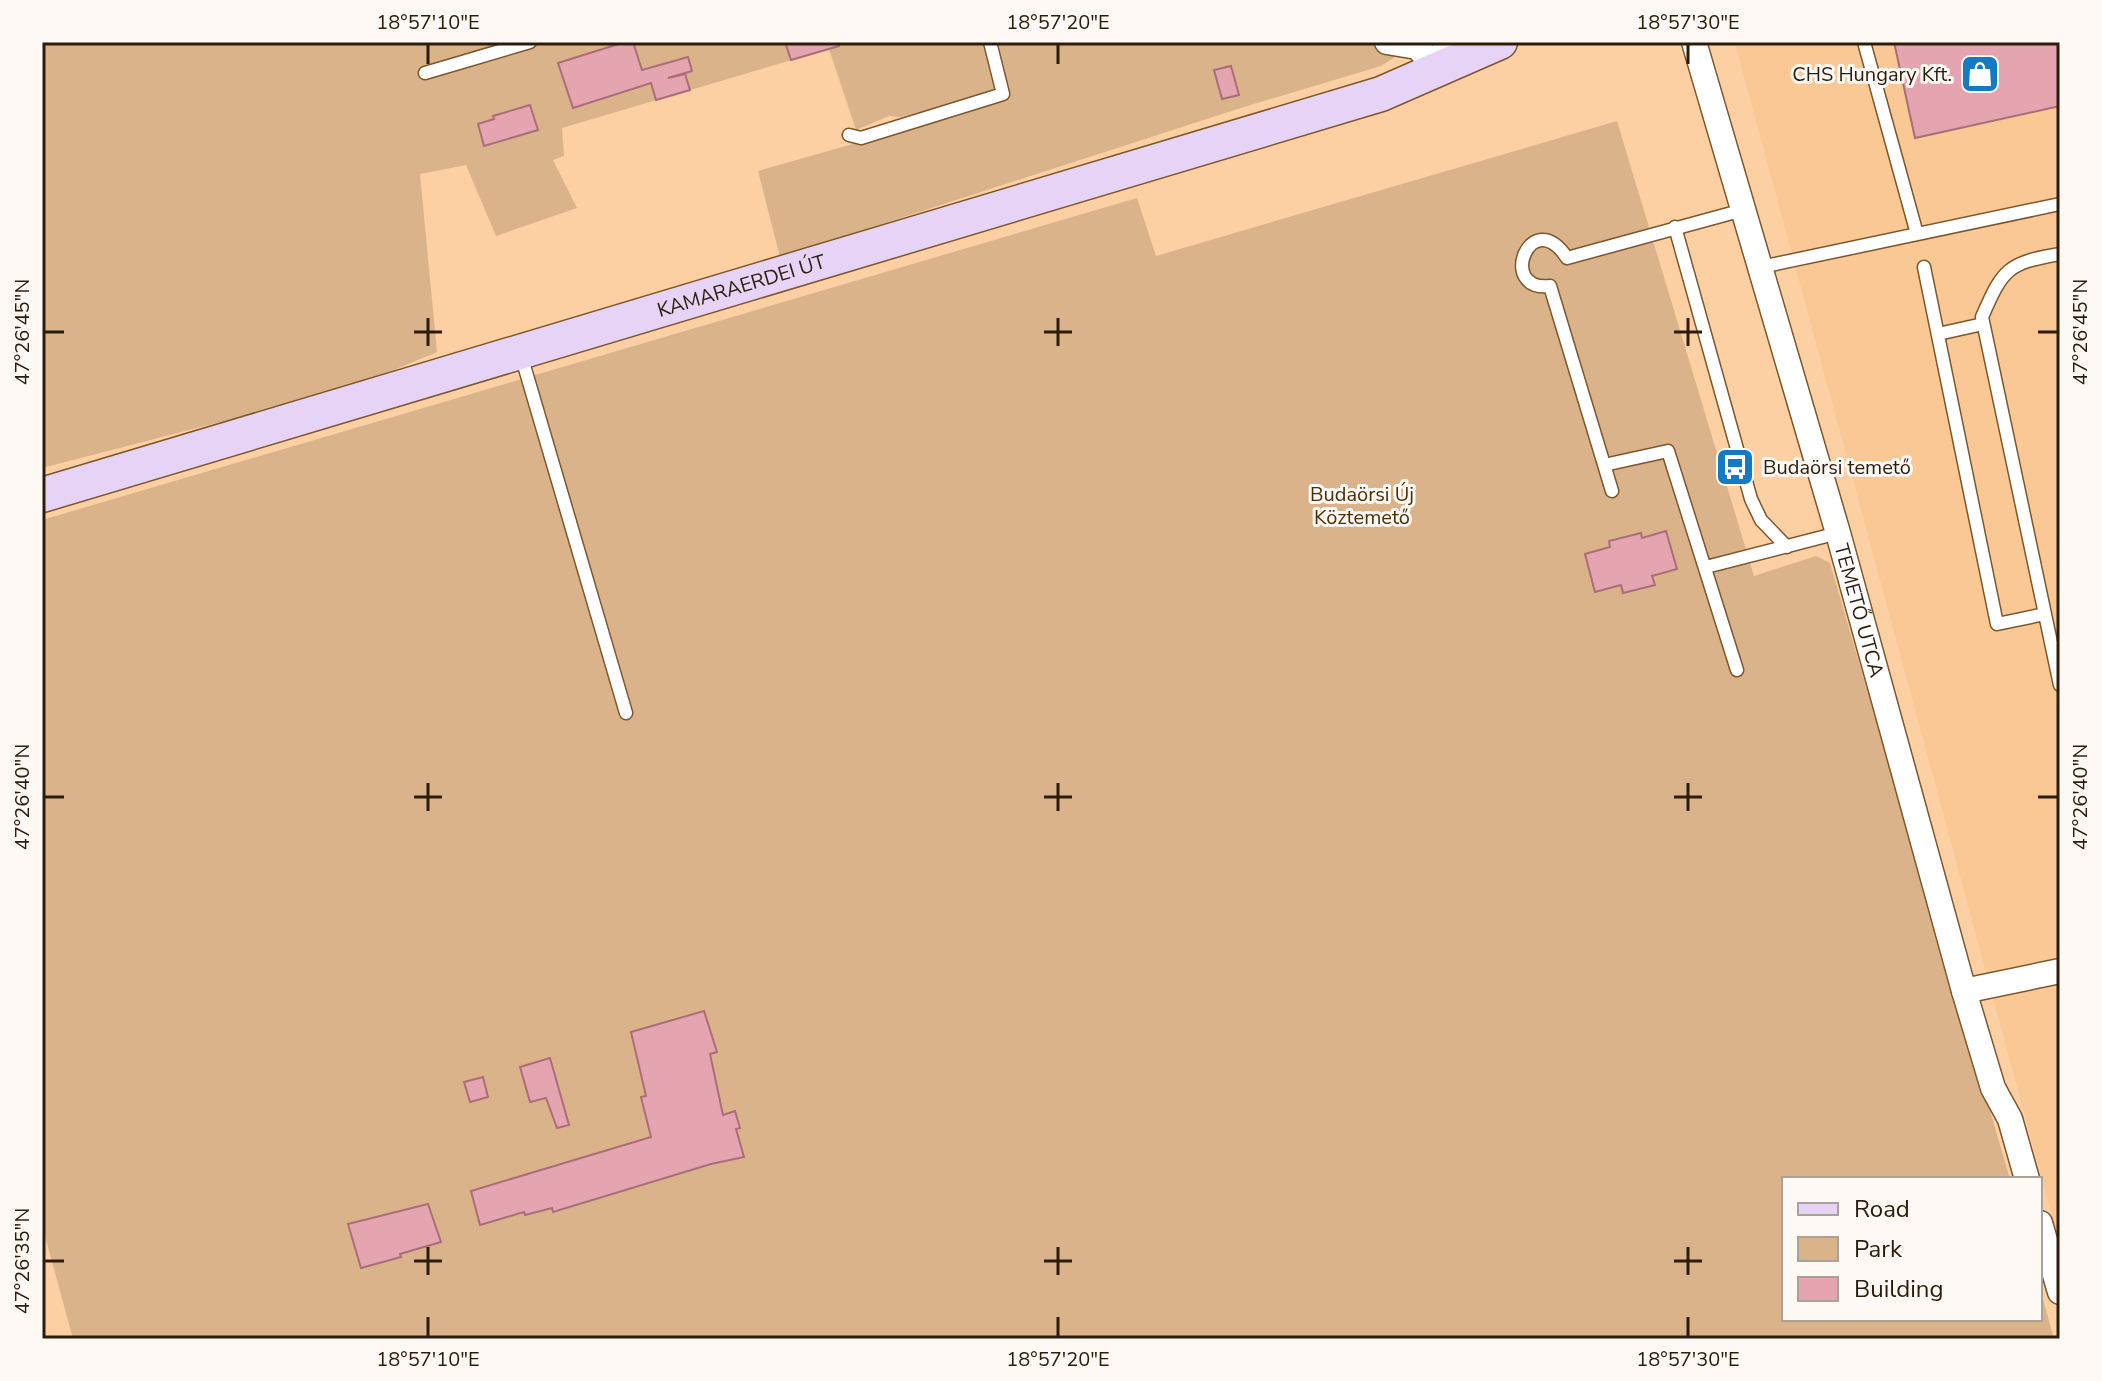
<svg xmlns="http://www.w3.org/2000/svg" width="2102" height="1381" viewBox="0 0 2102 1381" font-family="'Nunito Sans',sans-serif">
  <rect width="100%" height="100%" fill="#fcd0a3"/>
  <path fill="#f9c894" d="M 1735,42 L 2060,42 L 2060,1246 L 1736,47 Z"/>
  <path fill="#dbb38b" d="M 42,42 L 1418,42 L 1381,66 L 1244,107 L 780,257 L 758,171 L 927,123 L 924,111 L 901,117 L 889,116 L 856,130 L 829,49 L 562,128 L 564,156 L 553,160 L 577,208 L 496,236 L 466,165 L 420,174 L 437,352 L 348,389 L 42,468 Z
    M 1617,121 L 1754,576 L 1816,556 L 1830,563 L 2010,1179 L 1784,1179 L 1784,1319 L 2040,1319 L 2040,1288 L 2054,1339 L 73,1339 L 42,1225 L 42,520 L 1137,198 L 1156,256 Z"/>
  <path fill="#e5a5b0" stroke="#aa6e79" stroke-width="2" d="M 625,42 L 633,42 L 642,70 L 688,57 L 692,71 L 668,78 L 685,74 L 690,90 L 656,100 L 651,83 L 573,108 L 558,63 Z
    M 785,42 L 838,42 L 839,46 L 791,60 Z
    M 1894,42 L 2060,42 L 2060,106 L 1915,138 Z
    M 1231,66 L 1239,95 L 1222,99 L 1214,70 Z
    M 530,105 L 538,130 L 484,146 L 478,124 L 494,119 L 493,116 Z
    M 1666,531 L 1677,569 L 1652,576 L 1655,585 L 1623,593 L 1621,585 L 1595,592 L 1585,554 L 1610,547 L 1609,541 L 1641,533 L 1642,538 Z
    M 704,1011 L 717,1052 L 710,1054 L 723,1115 L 735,1111 L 740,1128 L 736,1129 L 744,1157 L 711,1164 L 553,1212 L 552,1208 L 525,1215 L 524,1212 L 480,1225 L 471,1191 L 651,1137 L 641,1097 L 646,1096 L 631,1032 Z
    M 550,1058 L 569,1125 L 557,1128 L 546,1098 L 530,1102 L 520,1067 Z
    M 483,1077 L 488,1097 L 470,1102 L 464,1082 Z
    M 428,1204 L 441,1242 L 400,1254 L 401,1257 L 361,1268 L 348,1224 Z"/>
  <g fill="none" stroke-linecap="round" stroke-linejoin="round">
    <defs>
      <path id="lane" d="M 1864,42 L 1917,234
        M 425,73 L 530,42
        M 849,135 L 861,138 L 1003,94 L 990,42
        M 1675,227 L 1751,499 L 1761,520 L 1787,547
        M 2060,254 C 2007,263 2003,269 1982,317 L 2060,685
        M 1761,267 L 2060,204
        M 1924,267 L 1997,624 L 2045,614
        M 1938,334 L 1983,324
        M 521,355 L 626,713
        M 1604,465 L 1668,451 L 1737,670
        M 1612,491 L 1550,286 C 1496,292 1531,203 1567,258 L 1743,210
        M 1706,567 L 1838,533"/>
      <g id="street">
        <path d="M 1387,42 L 1417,47 L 1439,70"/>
        <path id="s1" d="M 1694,42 L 1838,533 L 1964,991 L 1993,1088 L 2010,1119 L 2027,1179"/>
        <path d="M 1439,70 L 1446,42"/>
        <path d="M 1964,991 L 2060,971"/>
        <path d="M 2040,1223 L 2060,1292"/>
      </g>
      <g id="secondary">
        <path id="s2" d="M 42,495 L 1381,94 L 1500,42"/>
      </g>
    </defs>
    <use href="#lane" stroke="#7d572c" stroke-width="15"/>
    <use href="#street" stroke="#7d572c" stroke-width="27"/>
    <use href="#secondary" stroke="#7d572c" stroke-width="37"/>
    <use href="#lane" stroke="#fff" stroke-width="12"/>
    <use href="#street" stroke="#fff" stroke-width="24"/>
    <use href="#secondary" stroke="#e6d3f5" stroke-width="34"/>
  </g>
  <path fill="none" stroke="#2c1c0a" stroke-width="3" d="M 428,44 L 428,64M 1058,44 L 1058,64M 1688,44 L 1688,64M 428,318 L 428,346M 1058,318 L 1058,346M 1688,318 L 1688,346M 44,332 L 64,332M 414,332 L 442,332M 1044,332 L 1072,332M 1674,332 L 1702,332M 2038,332 L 2058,332M 428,783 L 428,811M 1058,783 L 1058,811M 1688,783 L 1688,811M 44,797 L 64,797M 414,797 L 442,797M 1044,797 L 1072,797M 1674,797 L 1702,797M 2038,797 L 2058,797M 428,1247 L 428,1275M 1058,1247 L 1058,1275M 1688,1247 L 1688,1275M 44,1261 L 64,1261M 414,1261 L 442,1261M 1044,1261 L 1072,1261M 1674,1261 L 1702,1261M 428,1317 L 428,1337M 1058,1317 L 1058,1337M 1688,1317 L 1688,1337"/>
  <defs>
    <symbol id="shop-square" viewBox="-11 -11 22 22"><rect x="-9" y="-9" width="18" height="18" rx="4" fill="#137ac5" stroke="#fef9f5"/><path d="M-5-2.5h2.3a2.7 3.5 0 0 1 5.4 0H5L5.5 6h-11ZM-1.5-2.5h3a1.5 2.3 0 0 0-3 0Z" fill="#fff"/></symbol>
    <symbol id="bus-square" viewBox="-11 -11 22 22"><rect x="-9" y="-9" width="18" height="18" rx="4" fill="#137ac5" stroke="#fef9f5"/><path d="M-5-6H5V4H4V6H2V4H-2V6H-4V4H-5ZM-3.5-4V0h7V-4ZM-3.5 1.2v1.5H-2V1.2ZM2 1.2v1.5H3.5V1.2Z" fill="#fff"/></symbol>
  </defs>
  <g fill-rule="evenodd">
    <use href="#shop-square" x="1958" y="52" width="44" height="44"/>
    <use href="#bus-square" x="1713" y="445" width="44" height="44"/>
  </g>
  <g text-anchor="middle" stroke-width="6" stroke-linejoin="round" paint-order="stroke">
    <g font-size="20" fill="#2c1c0a" stroke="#fef9f5" text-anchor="end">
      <text x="1952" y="81">CHS Hungary Kft.</text>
      <text x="1763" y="474" text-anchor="start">Budaörsi temető</text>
    </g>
    <g font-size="20" fill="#2c1c0a" stroke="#fef9f5">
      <text dy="7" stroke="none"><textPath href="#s2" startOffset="730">KAMARAERDEI ÚT</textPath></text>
      <text dy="7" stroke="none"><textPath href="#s1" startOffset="592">TEMETŐ UTCA</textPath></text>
    </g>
    <g font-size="20" fill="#4c2d05" stroke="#fef9f5">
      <text x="1362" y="501">Budaörsi Új<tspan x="1362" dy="23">Köztemető</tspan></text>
    </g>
  </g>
  <rect width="2102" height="1381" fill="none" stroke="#fef9f5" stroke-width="88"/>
  <rect x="1782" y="1177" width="260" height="144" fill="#fef9f5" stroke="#aaa197" stroke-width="2"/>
  <rect x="1798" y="1203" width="40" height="12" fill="#e6d3f5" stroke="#aaa197" stroke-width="2"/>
  <text x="1854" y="1217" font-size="24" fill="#2c1c0a">Road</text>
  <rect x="1798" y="1237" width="40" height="24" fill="#dbb38b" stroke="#aaa197" stroke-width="2"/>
  <text x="1854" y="1257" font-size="24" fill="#2c1c0a">Park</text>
  <rect x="1798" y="1277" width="40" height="24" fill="#e5a5b0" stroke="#aaa197" stroke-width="2"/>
  <text x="1854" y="1297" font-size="24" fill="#2c1c0a">Building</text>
  <rect x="44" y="44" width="2014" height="1293" fill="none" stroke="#2c1c0a" stroke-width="3"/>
  <g font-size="20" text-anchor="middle" fill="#2c1c0a">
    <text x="428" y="29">18°57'10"E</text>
    <text x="1058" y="29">18°57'20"E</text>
    <text x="1688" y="29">18°57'30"E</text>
    <text transform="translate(22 332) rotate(-90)" y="7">47°26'45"N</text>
    <text transform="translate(2080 332) rotate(-90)" y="7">47°26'45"N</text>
    <text transform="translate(22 797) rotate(-90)" y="7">47°26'40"N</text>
    <text transform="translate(2080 797) rotate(-90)" y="7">47°26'40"N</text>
    <text transform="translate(22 1261) rotate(-90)" y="7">47°26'35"N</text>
    <text x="428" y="1366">18°57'10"E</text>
    <text x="1058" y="1366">18°57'20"E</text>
    <text x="1688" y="1366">18°57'30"E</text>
  </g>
</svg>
